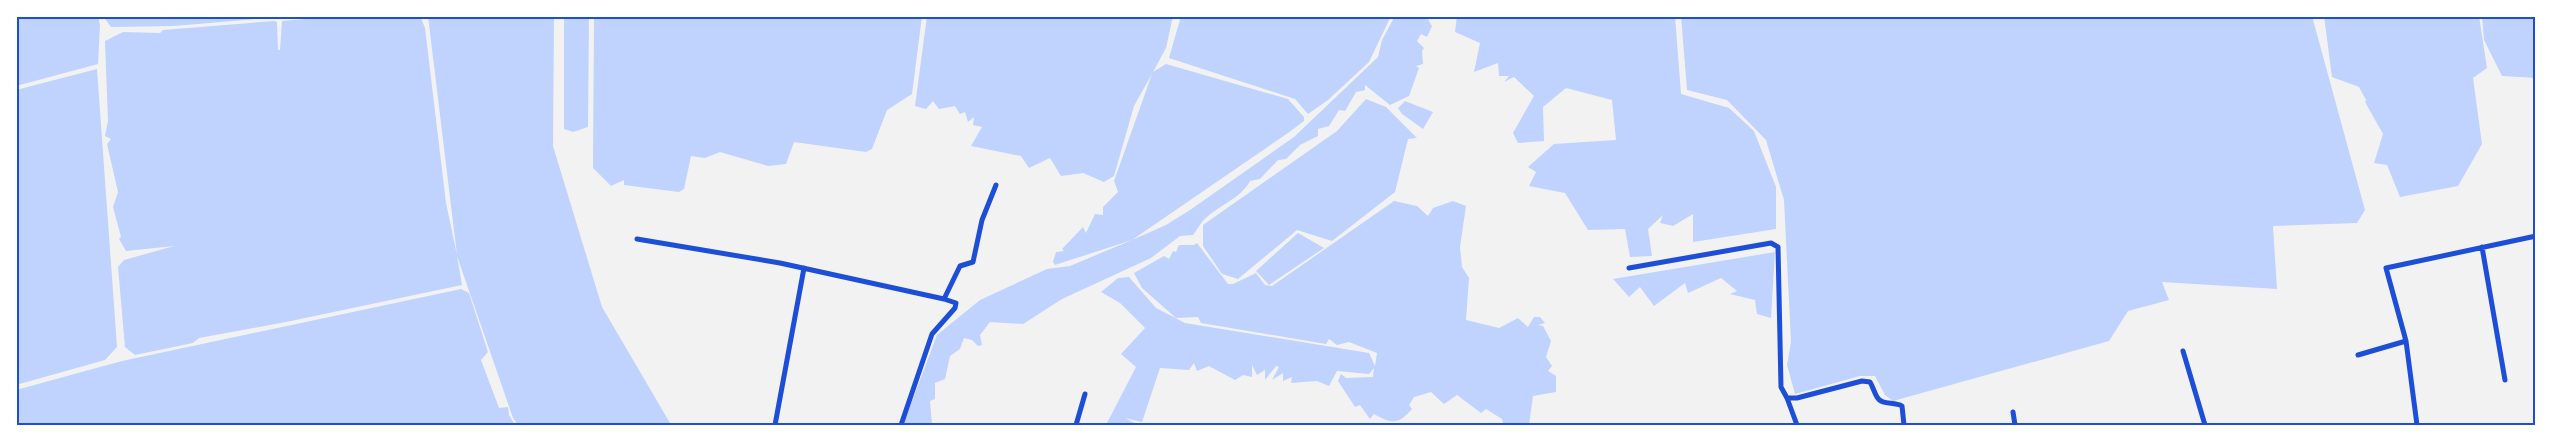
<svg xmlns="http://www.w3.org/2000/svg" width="2552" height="441" viewBox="0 0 2552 441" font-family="'Fira Sans Condensed',sans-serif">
  <rect width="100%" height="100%" fill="#f2f2f2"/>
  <path fill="#bfd3fe" d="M 16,16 L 98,16 L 100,25 L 98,64 L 16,86 Z
    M 103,16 L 290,16 L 174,26 L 111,27 Z
    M 341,16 L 420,16 L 425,28 L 446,203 L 457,255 L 428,16 L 554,16 L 553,146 L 602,307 L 670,423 L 674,425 L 518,425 L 513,418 L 457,256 L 462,285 L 286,322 L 199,338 L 193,343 L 135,355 L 125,347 L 118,267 L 124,260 L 174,246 L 126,251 L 119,239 L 121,237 L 113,207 L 118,192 L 107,144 L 111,139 L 105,136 L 108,121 L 105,41 L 123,32 L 160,33 L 163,30 L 274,21 L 277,22 L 278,50 L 280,50 L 282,21 Z
    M 564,16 L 589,16 L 588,127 L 573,132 L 564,129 Z
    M 594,16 L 922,16 L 912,94 L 887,110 L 872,149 L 866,152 L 794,142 L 786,164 L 768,166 L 720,152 L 705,158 L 691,156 L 684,189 L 679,192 L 624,185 L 624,180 L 611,186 L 593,168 Z
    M 927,16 L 1173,16 L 1166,48 L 1153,72 L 1166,64 L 1288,99 L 1304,117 L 1304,121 L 1288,133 L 1132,240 L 1166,225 L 1190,210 L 1294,137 L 1378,57 L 1382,40 L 1395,16 L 1426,16 L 1432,26 L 1427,37 L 1421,34 L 1417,41 L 1424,48 L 1422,51 L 1423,64 L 1416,66 L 1419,68 L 1409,96 L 1390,105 L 1365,85 L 1365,90 L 1356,92 L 1345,111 L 1339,110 L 1329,126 L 1318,129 L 1318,136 L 1300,145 L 1286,159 L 1278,160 L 1260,179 L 1250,181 C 1241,199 1216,206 1202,222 C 1199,226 1196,231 1193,235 L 1180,236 L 1151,258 L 1062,299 L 1023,324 L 990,322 L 980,335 L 982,345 L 978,346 L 972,340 L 964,338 L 960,349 L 950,356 L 945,379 L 935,383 L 935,399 L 930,401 L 932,425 L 903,425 L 937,335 L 980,300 L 1047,269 L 1070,266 L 1132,240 L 1055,265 L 1053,262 L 1056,252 L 1064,251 L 1062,249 L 1083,227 L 1086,233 L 1095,214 L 1103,215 L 1103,207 L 1118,192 L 1114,181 L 1152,74 L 1134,106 L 1114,176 L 1104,182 L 1083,173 L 1061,176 L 1050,158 L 1029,168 L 1021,156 L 971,146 L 982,127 L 973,125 L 974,117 L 968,122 L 965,112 L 960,114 L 955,106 L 939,109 L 933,101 L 926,109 L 915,106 Z
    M 1181,16 L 1391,16 L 1369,62 L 1328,100 L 1308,114 L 1295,99 L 1169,58 Z
    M 1457,16 L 1675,16 L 1681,94 L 1729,108 L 1754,131 L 1776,187 L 1776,229 L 1693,242 L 1693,214 L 1673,226 L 1660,223 L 1663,215 L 1648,229 L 1652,256 L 1630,257 L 1625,229 L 1588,230 L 1565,193 L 1529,186 L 1536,172 L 1528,167 L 1554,144 L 1616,140 L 1612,100 L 1566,88 L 1543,107 L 1544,141 L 1518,143 L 1513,133 L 1534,96 L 1514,77 L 1504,82 L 1509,76 L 1499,76 L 1498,63 L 1474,72 L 1480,43 L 1455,32 Z
    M 1681,16 L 2312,16 L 2365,210 L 2357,223 L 2273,226 L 2277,289 L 2162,282 L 2169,300 L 2128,311 L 2109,341 L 1893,401 L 1885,395 L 1875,376 L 1860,376 L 1795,394 L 1787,365 L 1791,342 L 1784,200 L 1766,140 L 1727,100 L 1687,90 Z
    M 2324,16 L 2479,16 L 2487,68 L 2473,78 L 2482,144 L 2458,186 L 2400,197 L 2387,165 L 2374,163 L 2383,134 L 2365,102 L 2367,99 L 2366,100 L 2359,87 L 2332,77 Z
    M 2482,16 L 2536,16 L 2536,78 L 2502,76 L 2484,40 Z
    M 97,69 L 117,347 L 105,360 L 16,385 L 16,90 Z
    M 1366,99 L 1386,107 L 1417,138 L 1408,139 L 1395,192 L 1332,241 L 1297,230 L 1238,279 L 1222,274 L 1203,246 L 1203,225 L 1337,131 Z
    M 1405,101 L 1433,112 L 1423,129 L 1402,114 L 1398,108 Z
    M 1394,201 L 1417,206 L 1428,216 L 1433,208 L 1453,201 L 1466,206 L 1460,247 L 1462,267 L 1469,278 L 1466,320 L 1499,328 L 1518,318 L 1528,327 L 1534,317 L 1540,317 L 1545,323 L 1538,325 L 1543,326 L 1551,341 L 1546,357 L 1552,366 L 1548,371 L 1556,376 L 1556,392 L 1533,396 L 1529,425 L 1503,423 L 1502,419 L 1486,409 L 1481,413 L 1457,395 L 1444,404 L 1431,392 L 1414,397 L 1409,405 L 1412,409 C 1398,425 1392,424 1374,414 L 1370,419 L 1360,405 L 1355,407 L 1338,381 L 1341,374 L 1346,378 L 1373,377 L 1374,368 L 1369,374 L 1337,371 L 1329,386 L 1317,381 L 1291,383 L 1292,377 L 1283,381 L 1283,373 L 1272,380 L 1279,367 L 1276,366 L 1265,380 L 1265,370 L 1257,375 L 1252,365 L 1252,377 L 1243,375 L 1235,380 L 1209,366 L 1197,371 L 1194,363 L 1189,370 L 1160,368 L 1142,422 L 1125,418 L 1138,425 L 1106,425 L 1136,367 L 1121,354 L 1145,328 L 1120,303 L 1101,292 L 1118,278 L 1129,277 L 1156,308 L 1185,323 L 1369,353 L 1375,366 L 1377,353 L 1349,342 L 1337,345 L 1329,339 L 1326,344 L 1201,323 L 1198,317 L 1176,318 L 1142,288 L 1134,273 L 1164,256 L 1169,259 L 1173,251 L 1176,252 L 1179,245 L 1194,245 L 1197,243 L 1228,284 L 1233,284 L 1256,273 L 1265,285 L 1272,286 Z
    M 1298,233 L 1324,248 L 1269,285 L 1256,271 Z
    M 1775,252 L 1771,318 L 1757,314 L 1755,300 L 1730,294 L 1737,291 L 1721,278 L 1688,293 L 1685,283 L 1654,306 L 1640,287 L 1629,297 L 1613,279 Z
    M 461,289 L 469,293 L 488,352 L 481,360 L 499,408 L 508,407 L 509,415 L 515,425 L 16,425 L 16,390 L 122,361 Z"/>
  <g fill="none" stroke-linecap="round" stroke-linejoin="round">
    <path stroke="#1d4ed8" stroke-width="5" d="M 637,239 L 780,263 L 944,299 L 956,303 L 955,308 L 932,334 L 901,425
      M 2482,247 L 2505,380
      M 1629,268 L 1771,243 L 1778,247 L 1781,387 L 1787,398 L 1797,398 L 1862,381 L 1870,382 C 1873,387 1874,392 1877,397 C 1882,406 1894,401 1902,406 L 1904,425
      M 944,299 L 960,266 L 973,262 L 982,220 L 996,185
      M 2183,351 L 2205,425
      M 2358,355 L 2406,341
      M 1787,398 L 1797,425
      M 2013,412 L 2015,425
      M 775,425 L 804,268
      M 1076,425 L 1085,394
      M 2417,425 L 2406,341 L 2386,268 L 2536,236"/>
  </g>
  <rect width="2552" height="441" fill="none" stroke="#ffffff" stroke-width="35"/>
  <rect x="18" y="18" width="2516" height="406" fill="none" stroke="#1d4ed8" stroke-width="2"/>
</svg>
